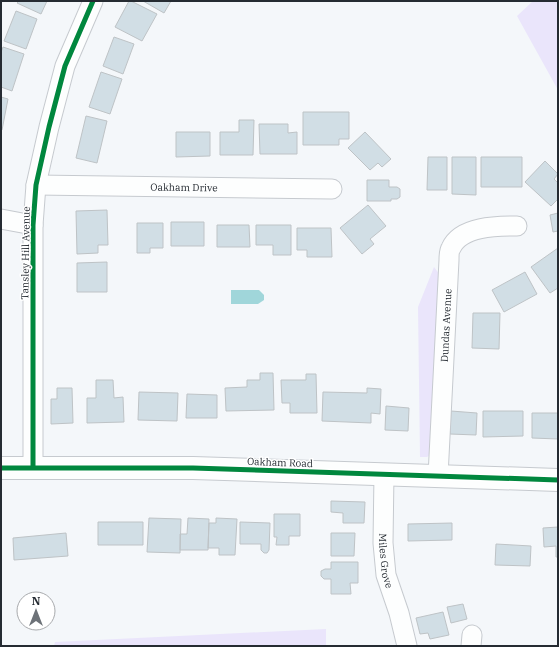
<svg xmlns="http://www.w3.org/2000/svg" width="559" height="647" viewBox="0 0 559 647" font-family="'IBM Plex Serif',serif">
  <rect width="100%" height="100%" fill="#f4f7fa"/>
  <path fill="#eae5fb" d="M 533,1 L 558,1 L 558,90 L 517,16 Z
    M 434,267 L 440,275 L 431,454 L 427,457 L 420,457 L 418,307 Z
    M 326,629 L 326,646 L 54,646 L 55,642 Z"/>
  <path fill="#a0d6da" d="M 231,290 L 259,290 L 264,295 L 264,300 L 258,304 L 231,304 Z"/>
  <path fill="#d1dee5" stroke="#bec3c6" d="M 19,1 L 47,1 L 41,14 L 17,3 Z
    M 129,1 L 131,1 L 157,14 L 142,41 L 115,27 Z
    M 143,1 L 171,1 L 164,13 Z
    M 16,11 L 37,19 L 26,49 L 4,41 Z
    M 114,37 L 134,44 L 123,74 L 103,66 Z
    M 3,47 L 24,54 L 12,91 L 1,87 L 1,52 Z
    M 101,72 L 122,79 L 110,114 L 89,107 Z
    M 1,97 L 8,99 L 2,130 L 1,130 Z
    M 303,112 L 349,112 L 349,139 L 339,139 L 339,145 L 303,145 Z
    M 86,116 L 107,121 L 97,163 L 76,158 Z
    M 239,120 L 254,120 L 253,155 L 220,155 L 220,132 L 239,132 Z
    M 259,124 L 288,124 L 288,133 L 297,132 L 297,154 L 260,154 Z
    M 176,132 L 210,132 L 210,156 L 176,157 Z
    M 365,132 L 391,159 L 382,167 L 378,163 L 370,170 L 348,148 Z
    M 428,157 L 447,157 L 447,190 L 427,190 Z
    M 452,157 L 476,157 L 476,195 L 452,194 Z
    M 481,157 L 522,157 L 522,187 L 481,187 Z
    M 545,161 L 558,174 L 554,179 L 558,183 L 558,199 L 551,206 L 525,182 Z
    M 367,180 L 389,180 L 389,187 L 397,187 L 400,189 L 400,197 L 397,199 L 391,199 L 391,201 L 367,201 Z
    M 368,205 L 386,226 L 370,239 L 374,244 L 362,254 L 340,228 Z
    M 107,210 L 108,245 L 98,245 L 98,253 L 77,254 L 76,211 Z
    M 558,213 L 558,231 L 553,232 L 550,215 Z
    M 171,222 L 204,222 L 204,246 L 171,246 Z
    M 137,223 L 163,223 L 163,248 L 150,248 L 150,253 L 137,253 Z
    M 217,225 L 249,225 L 250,247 L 217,247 Z
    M 256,225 L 291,225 L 291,255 L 273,255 L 273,245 L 256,245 Z
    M 297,228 L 331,228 L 332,257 L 307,257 L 307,250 L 297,250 Z
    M 558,248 L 558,288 L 550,293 L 531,267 Z
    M 107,262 L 107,292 L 77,292 L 77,263 Z
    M 525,272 L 537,294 L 504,312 L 492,290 Z
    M 473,313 L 500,313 L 499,349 L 472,348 Z
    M 260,373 L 273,373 L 274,410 L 226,411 L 225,388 L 247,387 L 247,380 L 260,380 Z
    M 306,374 L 316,374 L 317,413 L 290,413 L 290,403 L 282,403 L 281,380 L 306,380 Z
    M 96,380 L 113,380 L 114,398 L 123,397 L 124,422 L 87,423 L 87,398 L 96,398 Z
    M 57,388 L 72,388 L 73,423 L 51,424 L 51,399 L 57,399 Z
    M 367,388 L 381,389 L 380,414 L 371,413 L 371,423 L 322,421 L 323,392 L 367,393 Z
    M 139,392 L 178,393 L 177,421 L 138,420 Z
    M 187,394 L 217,395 L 217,418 L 186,418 Z
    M 386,406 L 409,408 L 408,431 L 385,430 Z
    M 451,411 L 477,413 L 476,435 L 450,434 Z
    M 483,411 L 523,411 L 523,436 L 483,437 Z
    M 532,413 L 558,413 L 558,439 L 532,438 Z
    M 331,501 L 365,502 L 364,523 L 343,523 L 343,513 L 331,512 Z
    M 274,514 L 300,514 L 300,536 L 289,536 L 289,545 L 276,545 L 277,537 L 274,537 Z
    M 149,518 L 181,519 L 180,553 L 147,552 Z
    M 188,518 L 209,519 L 208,550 L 180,550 L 180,534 L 187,534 Z
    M 216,518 L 237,519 L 235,555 L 219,555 L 219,548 L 208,548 L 209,523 L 216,523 Z
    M 98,522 L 143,522 L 143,545 L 98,545 Z
    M 240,522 L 270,523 L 269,550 L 267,553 L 264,553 L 261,550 L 261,544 L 240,544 Z
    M 452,523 L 452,540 L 408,541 L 408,524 Z
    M 558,527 L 558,557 L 556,557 L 556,546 L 544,547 L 543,528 Z
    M 66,533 L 68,556 L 14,560 L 13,538 Z
    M 331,533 L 355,533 L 354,556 L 331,556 Z
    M 496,544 L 531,546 L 530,566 L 495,565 Z
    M 331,562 L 358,562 L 358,583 L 350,583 L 351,594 L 331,594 L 331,579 L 324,579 L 321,576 L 321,571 L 325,569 L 331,569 Z
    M 463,604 L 467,619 L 451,623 L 447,607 Z
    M 443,612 L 449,635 L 430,639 L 428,633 L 420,634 L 416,618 Z"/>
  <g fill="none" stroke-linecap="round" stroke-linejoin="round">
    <defs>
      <g id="street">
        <path id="s1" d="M 36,185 L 332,189"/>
        <path d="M 1,219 L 33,225"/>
        <path d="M 33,467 L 33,225 L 36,185 L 49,127 L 65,66 L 93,1"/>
        <path id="s2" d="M 384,474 L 383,543 L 386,575 L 399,613 L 407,646"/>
        <path id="s3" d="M 438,476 L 449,260 C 449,256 449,251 451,248 C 461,226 497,226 517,226"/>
        <path d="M 471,646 L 472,635"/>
      </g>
      <path id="secondary" d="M 1,468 L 193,468 L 558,480"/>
    </defs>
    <use href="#street" stroke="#c6cacf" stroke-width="21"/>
    <use href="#secondary" stroke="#c6cacf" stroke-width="24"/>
    <use href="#street" stroke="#fdfefe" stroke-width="19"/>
    <use href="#secondary" stroke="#fdfefe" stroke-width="22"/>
    <defs>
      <path id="cycleway" d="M 33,467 L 33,225 L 36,185 L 49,127 L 65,66 L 93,1
        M 1,468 L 193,468 L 558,480"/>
    </defs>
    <use href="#cycleway" stroke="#fff" stroke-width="8"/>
    <use href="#cycleway" stroke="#00873e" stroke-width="5"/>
  </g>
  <g text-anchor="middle" stroke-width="3" stroke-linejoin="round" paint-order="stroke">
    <g font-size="10" fill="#252b32" stroke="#fff">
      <text dy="4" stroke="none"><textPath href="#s1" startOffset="148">Oakham Drive</textPath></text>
      <text transform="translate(25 253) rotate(-89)" y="4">Tansley Hill Avenue</text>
      <text dy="4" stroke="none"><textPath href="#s3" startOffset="151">Dundas Avenue</textPath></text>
      <text transform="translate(280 462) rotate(2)" y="4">Oakham Road</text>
      <text dy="4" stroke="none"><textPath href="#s2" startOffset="87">Miles Grove</textPath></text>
    </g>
  </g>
  <rect width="559" height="647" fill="none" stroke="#252b32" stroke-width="4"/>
  <g transform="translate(36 611)"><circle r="19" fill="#ffffff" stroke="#a8aaad"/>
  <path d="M0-3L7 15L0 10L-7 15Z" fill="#6d7278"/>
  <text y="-6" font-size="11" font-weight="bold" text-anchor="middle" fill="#252b32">N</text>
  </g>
</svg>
